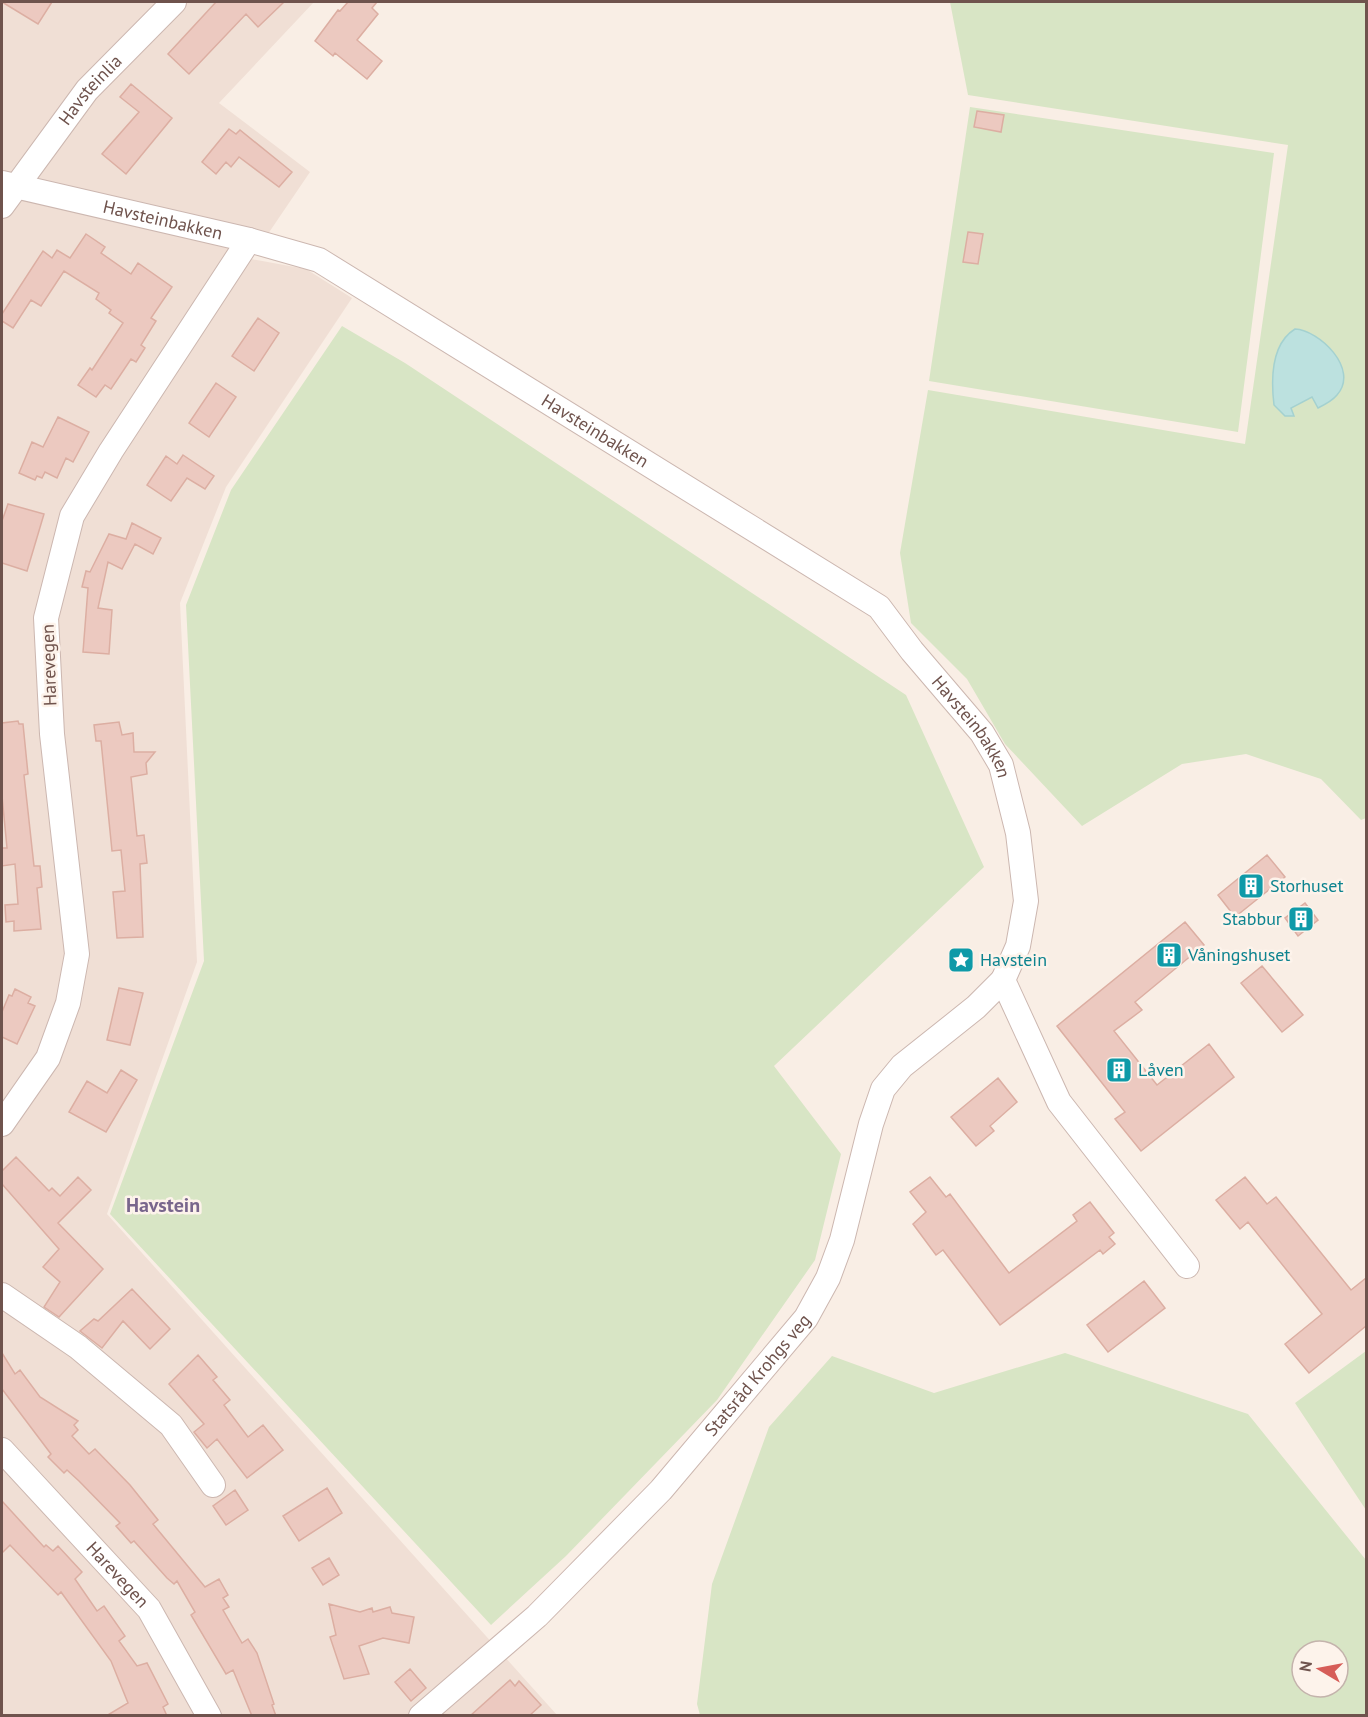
<svg xmlns="http://www.w3.org/2000/svg" width="1368" height="1717" viewBox="0 0 1368 1717" font-family="'PT Sans',sans-serif">
  <rect width="100%" height="100%" fill="#f9eee5"/>
  <path fill="#f0dfd5" d="M 2,2 L 314,2 L 219,103 L 310,172 L 251,259 L 306,269 L 352,298 L 226,487 L 180,603 L 197,962 L 107,1214 L 557,1715 L 2,1716 Z"/>
  <path fill="#d8e5c5" fill-rule="evenodd" d="M 950,2 L 1366,2 L 1366,818 L 1361,820 L 1321,779 L 1246,754 L 1182,764 L 1082,826 L 1005,744 L 967,679 L 911,623 L 900,553 L 928,390 L 1245,444 L 1288,145 L 968,95 Z
    M 970,107 L 1274,153 L 1238,432 L 929,381 Z
    M 342,326 L 405,363 L 906,695 L 984,867 L 774,1066 L 841,1154 L 815,1260 L 717,1400 L 566,1556 L 491,1625 L 110,1214 L 204,961 L 186,605 L 231,490 Z
    M 1366,1351 L 1366,1510 L 1295,1403 Z
    M 1065,1353 L 1248,1414 L 1366,1560 L 1366,1715 L 700,1715 L 697,1704 L 712,1584 L 769,1427 L 832,1356 L 934,1393 ZM 1302,1651 L 1338,1651 L 1338,1687 L 1302,1687 Z"/>
  <path fill="#bce1df" stroke="#a4d1d0" stroke-width="1.5" d="M 1295,329 C 1319,330 1360,369 1337,395 C 1333,400 1324,405 1318,408 L 1312,397 L 1291,408 L 1294,416 L 1285,416 L 1274,405 C 1271,380 1271,344 1295,329 Z"/>
  <path fill="#ecc9c0" stroke="#dcaea2" stroke-width="1.5" d="M 2,2 L 52,2 L 38,24 Z
    M 216,2 L 284,2 L 258,27 L 246,14 L 189,74 L 168,54 Z
    M 348,2 L 377,2 L 372,8 L 378,14 L 357,40 L 382,61 L 367,79 L 335,53 L 333,56 L 315,41 L 338,10 L 340,11 Z
    M 131,84 L 172,118 L 126,174 L 102,154 L 139,112 L 120,97 Z
    M 977,111 L 1004,115 L 1001,132 L 974,127 Z
    M 229,129 L 236,134 L 240,130 L 292,172 L 279,187 L 239,157 L 231,167 L 226,162 L 216,174 L 202,162 Z
    M 968,232 L 983,234 L 978,264 L 963,262 Z
    M 86,234 L 105,247 L 101,253 L 131,274 L 138,263 L 172,287 L 151,318 L 156,321 L 141,345 L 145,348 L 136,362 L 131,359 L 111,389 L 105,385 L 96,397 L 78,385 L 90,368 L 92,370 L 123,323 L 109,313 L 111,310 L 96,299 L 99,293 L 64,271 L 41,306 L 31,300 L 13,328 L 2,321 L 2,314 L 43,251 L 52,258 L 57,250 L 70,258 Z
    M 258,318 L 279,333 L 254,371 L 232,356 Z
    M 216,383 L 236,397 L 209,437 L 189,423 Z
    M 58,417 L 89,432 L 73,462 L 66,458 L 57,478 L 45,472 L 42,478 L 37,476 L 35,480 L 19,473 L 32,442 L 43,447 Z
    M 183,455 L 214,476 L 205,489 L 187,478 L 171,501 L 147,485 L 166,456 L 177,464 Z
    M 8,504 L 44,514 L 27,571 L 2,563 L 2,521 Z
    M 132,523 L 161,538 L 153,554 L 135,544 L 122,569 L 108,562 L 98,608 L 112,610 L 109,654 L 83,652 L 88,588 L 82,587 L 86,571 L 90,572 L 109,534 L 126,539 Z
    M 18,721 L 19,724 L 23,724 L 28,774 L 24,775 L 34,866 L 40,866 L 42,887 L 37,888 L 41,929 L 14,931 L 14,921 L 6,922 L 5,905 L 18,904 L 15,864 L 2,866 L 2,848 L 7,848 L 2,796 L 2,723 Z
    M 119,722 L 122,735 L 133,733 L 134,752 L 155,752 L 146,763 L 147,774 L 131,777 L 137,836 L 144,835 L 147,863 L 140,864 L 143,937 L 117,938 L 113,892 L 125,891 L 121,850 L 112,851 L 101,741 L 96,741 L 94,725 Z
    M 1267,855 L 1285,877 L 1235,917 L 1218,895 Z
    M 1305,903 L 1318,920 L 1298,936 L 1285,918 Z
    M 1185,922 L 1204,945 L 1135,1002 L 1142,1010 L 1114,1031 L 1157,1085 L 1209,1044 L 1234,1077 L 1141,1151 L 1115,1119 L 1125,1112 L 1057,1026 Z
    M 1262,966 L 1303,1015 L 1282,1032 L 1241,983 Z
    M 119,988 L 143,993 L 130,1045 L 107,1040 Z
    M 15,989 L 31,997 L 28,1003 L 35,1006 L 17,1044 L 2,1037 L 2,1012 L 9,995 L 12,996 Z
    M 121,1070 L 137,1080 L 106,1132 L 69,1112 L 87,1081 L 107,1093 Z
    M 998,1078 L 1017,1102 L 990,1126 L 994,1131 L 976,1146 L 951,1117 Z
    M 16,1157 L 49,1191 L 52,1188 L 60,1196 L 78,1177 L 91,1190 L 58,1223 L 103,1269 L 59,1317 L 44,1307 L 60,1282 L 43,1267 L 59,1249 L 2,1184 L 2,1171 Z
    M 930,1177 L 946,1197 L 950,1194 L 1009,1273 L 1077,1221 L 1073,1215 L 1090,1202 L 1114,1233 L 1109,1237 L 1115,1244 L 1103,1254 L 1100,1250 L 1000,1325 L 943,1250 L 936,1255 L 913,1224 L 926,1212 L 910,1192 Z
    M 1245,1177 L 1267,1204 L 1276,1197 L 1351,1290 L 1366,1278 L 1366,1326 L 1309,1373 L 1285,1344 L 1322,1314 L 1248,1222 L 1240,1229 L 1216,1200 Z
    M 1144,1281 L 1165,1308 L 1108,1352 L 1087,1325 Z
    M 132,1289 L 170,1329 L 150,1349 L 123,1321 L 102,1348 L 80,1331 L 94,1319 L 98,1321 Z
    M 2,1353 L 15,1374 L 20,1370 L 40,1397 L 78,1421 L 74,1425 L 78,1430 L 72,1436 L 89,1454 L 95,1449 L 130,1485 L 158,1520 L 153,1524 L 205,1587 L 219,1579 L 228,1595 L 223,1598 L 229,1607 L 223,1610 L 242,1643 L 248,1639 L 257,1653 L 274,1704 L 272,1705 L 276,1716 L 252,1716 L 233,1670 L 226,1674 L 191,1615 L 195,1612 L 177,1581 L 174,1584 L 167,1578 L 134,1541 L 131,1543 L 116,1526 L 120,1523 L 79,1481 L 67,1470 L 64,1473 L 48,1457 L 51,1454 L 2,1389 Z
    M 198,1355 L 217,1377 L 213,1380 L 230,1400 L 224,1405 L 248,1437 L 263,1425 L 283,1450 L 247,1478 L 217,1439 L 207,1448 L 194,1432 L 204,1424 L 169,1384 Z
    M 327,1488 L 342,1513 L 299,1541 L 283,1516 Z
    M 235,1490 L 248,1510 L 226,1525 L 213,1506 Z
    M 2,1501 L 44,1547 L 46,1545 L 53,1551 L 58,1546 L 82,1572 L 75,1579 L 97,1611 L 104,1606 L 125,1636 L 119,1641 L 137,1666 L 147,1663 L 168,1704 L 163,1707 L 167,1716 L 106,1716 L 128,1703 L 111,1661 L 61,1592 L 58,1595 L 10,1545 L 2,1553 Z
    M 329,1558 L 339,1575 L 323,1585 L 312,1568 Z
    M 329,1604 L 360,1612 L 372,1608 L 373,1612 L 390,1607 L 392,1613 L 414,1617 L 409,1643 L 383,1638 L 359,1646 L 369,1674 L 344,1679 L 330,1637 L 336,1635 Z
    M 410,1669 L 426,1688 L 411,1701 L 395,1682 Z
    M 510,1680 L 515,1686 L 519,1681 L 541,1705 L 529,1716 L 470,1716 Z"/>
  <g fill="none" stroke-linecap="round" stroke-linejoin="round">
    <defs>
      <g id="minor">
        <path id="s1" d="M 2,183 L 249,240 L 319,260 L 879,607 L 912,651 L 982,733 L 1001,765 L 1018,833 L 1026,901 L 1018,946 L 1003,980 L 1059,1102 L 1187,1266"/>
        <path id="s2" d="M 2,206 L 87,90 L 174,2"/>
        <path d="M 2,1124 L 48,1058 L 68,1003 L 77,954 L 52,734 L 46,618 L 72,516 L 111,451 L 249,240"/>
        <path d="M 2,1295 L 78,1347 L 171,1425 L 213,1485"/>
        <path id="s3" d="M 2,1450 L 149,1609 L 209,1716"/>
        <path id="s4" d="M 421,1716 L 537,1616 L 661,1490 L 806,1318 L 828,1278 L 842,1240 L 871,1124 L 883,1089 L 902,1066 L 976,1007 L 1003,980"/>
      </g>
    </defs>
    <use href="#minor" stroke="#ccb7b0" stroke-width="26"/>
    <use href="#minor" stroke="#fff" stroke-width="24"/>
  </g>
  <defs>
    <symbol id="building-square" viewBox="-11 -11 22 22"><rect x="-9" y="-9" width="18" height="18" rx="4" fill="#0f9aa8" stroke="#fdf3eb"/><path d="M-4-6H4V6H1V3H-1V6H-4ZM-2.5-4.3h1.7v1.8h-1.7ZM.8-4.3h1.7v1.8H.8ZM-2.5-1h1.7V.8h-1.7ZM.8-1h1.7V.8H.8Z" fill="#fff"/></symbol>
    <symbol id="sight-square" viewBox="-11 -11 22 22"><rect x="-9" y="-9" width="18" height="18" rx="4" fill="#0f9aa8" stroke="#fdf3eb"/><path d="M0-6L1.8-2.2L6-1.7L2.9 1.2L3.7 5.4L0 3.3L-3.7 5.4L-2.9 1.2L-6-1.7L-1.8-2.2Z" fill="#fff"/></symbol>
  </defs>
  <g fill-rule="evenodd">
    <use href="#building-square" x="1236" y="871" width="30" height="30"/>
    <use href="#building-square" x="1286" y="904" width="30" height="30"/>
    <use href="#building-square" x="1154" y="940" width="30" height="30"/>
    <use href="#sight-square" x="946" y="945" width="30" height="30"/>
    <use href="#building-square" x="1104" y="1055" width="30" height="30"/>
  </g>
  <g text-anchor="middle" stroke-width="5" stroke-linejoin="round" paint-order="stroke">
    <g font-size="18" fill="#6f534d" stroke="#fdf3eb">
      <text dy="6" stroke="none"><textPath href="#s2" startOffset="146">Havsteinlia</textPath></text>
      <text dy="6" stroke="none"><textPath href="#s1" startOffset="165">Havsteinbakken</textPath></text>
      <text dy="6" stroke="none"><textPath href="#s1" startOffset="651">Havsteinbakken</textPath></text>
      <text transform="translate(49 665) rotate(-92)" y="6">Harevegen</text>
      <text dy="6" stroke="none"><textPath href="#s1" startOffset="1137">Havsteinbakken</textPath></text>
      <text dy="6" stroke="none"><textPath href="#s4" startOffset="480">Statsråd Krohgs veg</textPath></text>
      <text dy="6" stroke="none"><textPath href="#s3" startOffset="170">Harevegen</textPath></text>
    </g>
    <g font-size="18" fill="#0d838f" stroke="#fdf3eb" text-anchor="start">
      <text x="1270" y="892">Storhuset</text>
      <text x="1282" y="925" text-anchor="end">Stabbur</text>
      <text x="1188" y="961">Våningshuset</text>
      <text x="980" y="966">Havstein</text>
      <text x="1138" y="1076">Låven</text>
    </g>
    <g font-size="20" font-weight="bold" fill="#78668c" stroke="#fdf3eb">
      <text x="163" y="1212">Havstein</text>
    </g>
  </g>
  <rect width="1368" height="1717" fill="none" stroke="#6f534d" stroke-width="6"/>
  <g transform="translate(1320 1669) rotate(280)"><circle r="28" fill="#fdf3eb" stroke="#c4b3ac" stroke-width="1.5"/>
  <path d="M0-4.5L10 22L0 15L-10 22Z" fill="#d65d58"/>
  <text y="-9" font-size="16" font-weight="bold" text-anchor="middle" fill="#6f534d">N</text>
  </g>
</svg>
